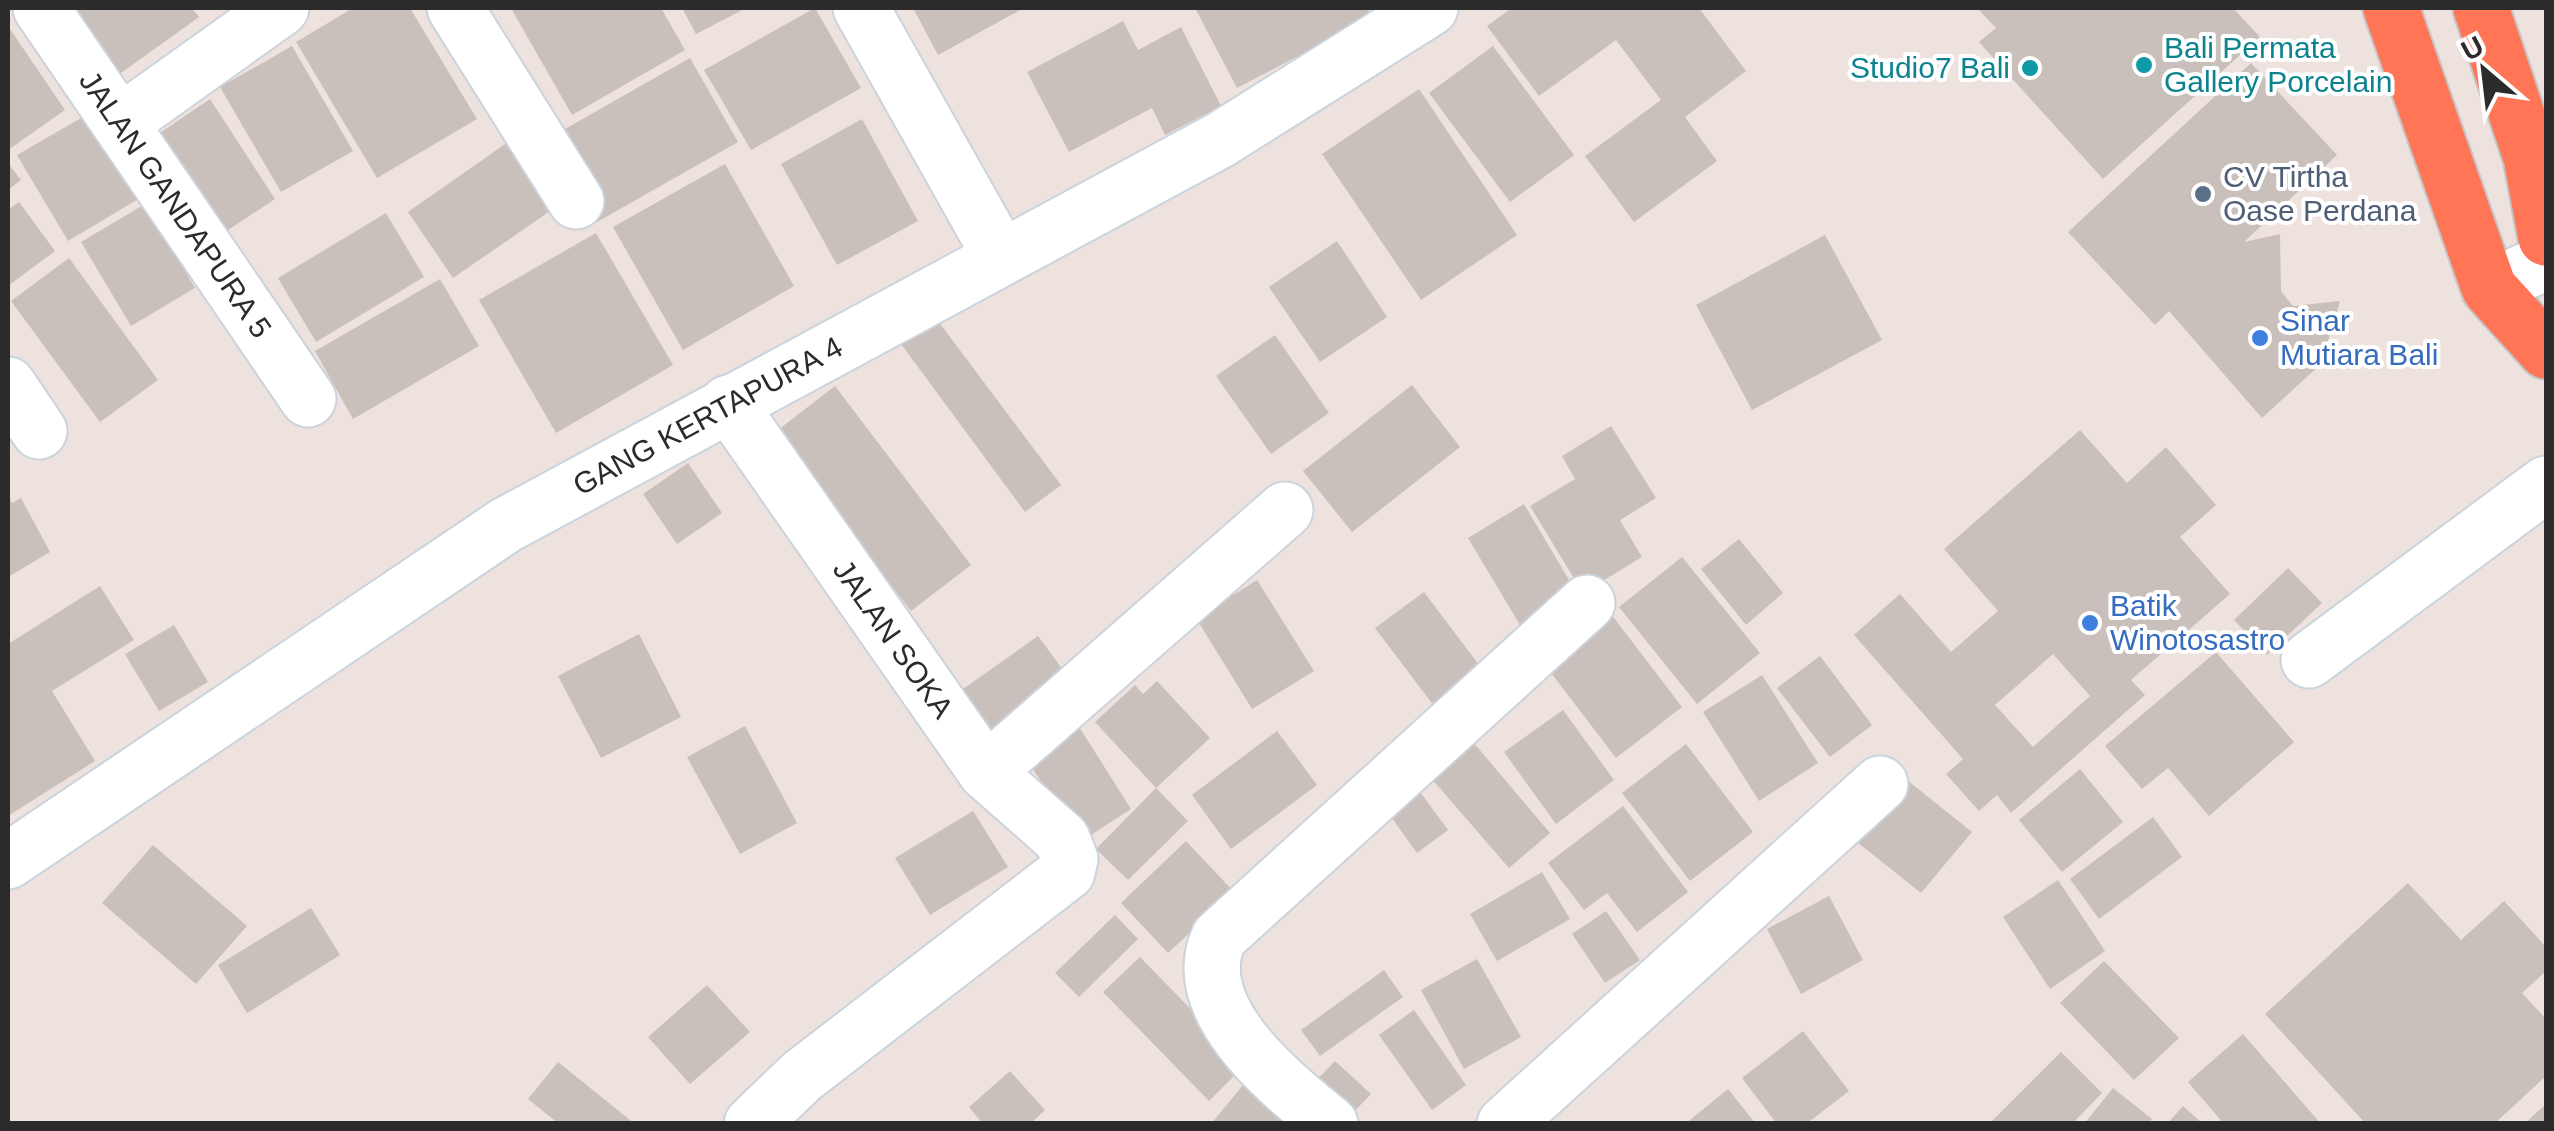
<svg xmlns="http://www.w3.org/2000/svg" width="2554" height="1131" viewBox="0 0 2554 1131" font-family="Arial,sans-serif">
  <rect width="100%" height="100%" fill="#ede2dd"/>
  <path fill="#c9c0bb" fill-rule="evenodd" d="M 45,8 L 192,8 L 199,17 L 103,86 Z
    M 353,8 L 410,8 L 477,119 L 377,178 L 296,42 Z
    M 518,8 L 661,8 L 685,50 L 572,115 L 512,10 Z
    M 682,8 L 746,8 L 696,34 Z
    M 815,8 L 861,88 L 751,150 L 704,70 Z
    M 913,8 L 1024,8 L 938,55 Z
    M 1195,8 L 1367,8 L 1373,17 L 1237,88 Z
    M 1512,8 L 1699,8 L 1746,71 L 1685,117 L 1717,161 L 1634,222 L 1585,156 L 1661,100 L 1616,40 L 1539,96 L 1487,26 Z
    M 1977,8 L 2233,8 L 2260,37 L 2103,179 L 1979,42 L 1996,28 Z
    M 1123,21 L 1138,50 L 1181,27 L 1221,106 L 1165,135 L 1152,108 L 1069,152 L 1027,72 Z
    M 8,26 L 65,110 L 8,150 Z
    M 292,46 L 353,151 L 281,192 L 220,87 Z
    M 1493,46 L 1574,155 L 1510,202 L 1429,93 Z
    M 690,58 L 738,142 L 597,222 L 549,138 Z
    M 2251,63 L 2337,155 L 2244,242 L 2280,234 L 2281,291 L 2293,306 L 2340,301 L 2321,364 L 2262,418 L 2169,311 L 2155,325 L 2068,232 Z
    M 1419,89 L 1517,235 L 1421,300 L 1322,154 Z
    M 210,99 L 275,199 L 213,240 L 148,141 Z
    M 95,110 L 145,195 L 68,241 L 17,155 Z
    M 862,119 L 918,221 L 837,265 L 781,164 Z
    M 508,142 L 553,209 L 453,278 L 408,212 Z
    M 8,163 L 21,180 L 8,190 Z
    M 725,164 L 794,286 L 683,350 L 613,227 Z
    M 19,202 L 55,251 L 8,286 L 8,210 Z
    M 145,204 L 195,288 L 131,326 L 81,242 Z
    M 386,213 L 424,277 L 316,342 L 278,278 Z
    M 596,233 L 673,365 L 556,433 L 479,300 Z
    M 1825,235 L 1882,340 L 1752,410 L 1696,305 Z
    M 1337,241 L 1387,317 L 1320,362 L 1269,287 Z
    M 69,258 L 158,380 L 100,422 L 11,301 Z
    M 440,279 L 479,346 L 353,419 L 315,351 Z
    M 935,317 L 1061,485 L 1025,512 L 901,344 Z
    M 1275,335 L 1329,413 L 1271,454 L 1216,376 Z
    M 1412,385 L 1460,447 L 1352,532 L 1303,471 Z
    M 835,386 L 971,565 L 911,611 L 774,433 Z
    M 1611,426 L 1656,498 L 1620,520 L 1642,557 L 1583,593 L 1530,506 L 1575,479 L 1562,456 Z
    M 2080,430 L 2127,483 L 2166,447 L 2216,505 L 2180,537 L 2230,594 L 2131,680 L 2145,695 L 2011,813 L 1997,795 L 1979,811 L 1946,774 L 1963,759 L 1854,635 L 1900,594 L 1951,652 L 1998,611 L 1944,549 ZM 2053,654 L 2090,696 L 2033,747 L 1995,705 Z
    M 688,463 L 722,513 L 677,544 L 643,494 Z
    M 8,495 L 12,503 L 21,498 L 50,552 L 8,577 Z
    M 1524,504 L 1582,602 L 1526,635 L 1468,538 Z
    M 1739,539 L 1783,593 L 1746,625 L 1701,569 Z
    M 1682,557 L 1760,653 L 1697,704 L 1619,607 Z
    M 2288,568 L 2322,603 L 2267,655 L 2234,620 Z
    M 1257,580 L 1314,671 L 1252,709 L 1196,618 Z
    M 100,586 L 134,640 L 52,691 L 95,761 L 8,816 L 8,644 Z
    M 1424,592 L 1488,677 L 1440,714 L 1375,628 Z
    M 1608,610 L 1682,707 L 1616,758 L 1542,661 Z
    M 174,625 L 208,682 L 159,711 L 125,654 Z
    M 639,634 L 681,717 L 601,758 L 558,676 Z
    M 1038,636 L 1072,682 L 997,736 L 963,689 Z
    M 2216,652 L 2294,742 L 2209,816 L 2168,768 L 2142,789 L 2105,746 Z
    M 1820,656 L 1872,725 L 1830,757 L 1777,688 Z
    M 1762,675 L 1818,763 L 1759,801 L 1703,712 Z
    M 1157,681 L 1210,738 L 1156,788 L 1188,821 L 1128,880 L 1096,849 L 1156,788 L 1095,722 L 1135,685 L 1143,694 Z
    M 1563,710 L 1614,780 L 1556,824 L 1504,752 Z
    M 1076,722 L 1131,809 L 1080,842 L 1024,755 Z
    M 745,726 L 797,823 L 740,854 L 687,757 Z
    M 1277,731 L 1317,785 L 1231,849 L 1192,795 Z
    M 1473,742 L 1550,833 L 1509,868 L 1431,778 Z
    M 1686,744 L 1753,832 L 1690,881 L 1622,793 Z
    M 2080,769 L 2123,822 L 2062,872 L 2019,820 Z
    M 1902,776 L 1972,832 L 1921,893 L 1852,838 Z
    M 1415,785 L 1448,830 L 1417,853 L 1384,807 Z
    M 1623,806 L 1688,892 L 1637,932 L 1607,893 L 1584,910 L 1548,863 Z
    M 973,811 L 1008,867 L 930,915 L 895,858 Z
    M 2153,817 L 2182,857 L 2099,919 L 2070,879 Z
    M 1186,841 L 1234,892 L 1168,953 L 1121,903 Z
    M 153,845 L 247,926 L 196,984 L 102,903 Z
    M 1542,872 L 1570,919 L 1497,961 L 1470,914 Z
    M 2058,880 L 2105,951 L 2050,989 L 2003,917 Z
    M 2408,883 L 2461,940 L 2504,901 L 2546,947 L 2546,971 L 2522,993 L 2546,1019 L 2546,1076 L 2494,1124 L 2366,1124 L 2265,1014 Z
    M 1829,896 L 1863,960 L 1801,994 L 1767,929 Z
    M 311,908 L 340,955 L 247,1013 L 218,965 Z
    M 1606,911 L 1640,960 L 1605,983 L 1572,934 Z
    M 1115,915 L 1138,939 L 1079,997 L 1055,973 Z
    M 1140,957 L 1245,1065 L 1209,1101 L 1103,992 Z
    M 1477,959 L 1521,1037 L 1464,1069 L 1421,990 Z
    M 2104,961 L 2179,1038 L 2134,1080 L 2060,1003 Z
    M 1384,970 L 1403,997 L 1320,1056 L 1301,1030 Z
    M 707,985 L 750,1032 L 690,1084 L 648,1037 Z
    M 1414,1010 L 1466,1085 L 1432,1110 L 1379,1035 Z
    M 1803,1031 L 1849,1091 L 1806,1124 L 1777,1124 L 1742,1078 Z
    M 2243,1034 L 2321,1124 L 2224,1124 L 2188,1082 Z
    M 2061,1052 L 2102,1093 L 2072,1124 L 1989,1124 Z
    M 1335,1061 L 1371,1094 L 1346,1120 L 1310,1087 Z
    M 558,1062 L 635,1124 L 559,1124 L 528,1099 Z
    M 1010,1071 L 1045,1110 L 1030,1124 L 983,1124 L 969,1107 Z
    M 1253,1073 L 1315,1124 L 1211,1124 Z
    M 2113,1088 L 2152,1119 L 2148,1124 L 2084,1124 Z
    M 1728,1089 L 1756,1124 L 1685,1124 Z
    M 2546,1104 L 2546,1124 L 2524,1124 Z
    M 2183,1106 L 2203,1124 L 2167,1124 Z"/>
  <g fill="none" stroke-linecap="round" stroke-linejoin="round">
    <defs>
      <g id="minor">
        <path id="s1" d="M 41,8 L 308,399"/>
        <path d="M 455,8 L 576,201"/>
        <path d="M 861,8 L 1001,257"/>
        <path d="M 120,123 L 281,8"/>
        <path d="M 2489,288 L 2546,262"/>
        <path d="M 8,385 L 39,431"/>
        <path id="s2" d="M 728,403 L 986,772 L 1062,839 L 1070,859 L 1067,872 L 802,1076 L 752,1124"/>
        <path d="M 2309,660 L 2546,484"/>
        <path d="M 986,772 L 1285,510"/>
        <path id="s3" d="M 8,861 L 506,525 L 1220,140 L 1430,8"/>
        <path d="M 1330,1124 C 1280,1083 1186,1009 1219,937 L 1587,603"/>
        <path d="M 1505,1124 L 1880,784"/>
      </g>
      <path id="highway" d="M 2391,8 L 2489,288 L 2546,351
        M 2481,8 L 2531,157 L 2546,238"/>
    </defs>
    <use href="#minor" stroke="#cbd3dd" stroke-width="59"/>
    <use href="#highway" stroke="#c4c4c4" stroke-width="59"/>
    <use href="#minor" stroke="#fff" stroke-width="55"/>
    <use href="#highway" stroke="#ff7556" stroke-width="55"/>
  </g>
  <g fill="#0f9aa8" stroke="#fff" stroke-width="4">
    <circle cx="2144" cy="65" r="10"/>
    <circle cx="2030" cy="68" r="10"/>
  </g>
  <circle fill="#5c6f8a" stroke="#fff" stroke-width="4" cx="2203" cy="194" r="10"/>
  <g fill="#3f7fe0" stroke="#fff" stroke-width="4">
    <circle cx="2260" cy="338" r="10"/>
    <circle cx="2090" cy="623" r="10"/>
  </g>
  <g text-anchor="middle" stroke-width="8" stroke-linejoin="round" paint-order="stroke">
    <g font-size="30" fill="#0d838f" stroke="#fff" text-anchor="start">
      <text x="2164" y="58">Bali Permata<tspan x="2164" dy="34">Gallery Porcelain</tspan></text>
      <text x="2010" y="78" text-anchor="end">Studio7 Bali</text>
    </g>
    <g font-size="30" fill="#4e5e75" stroke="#fff" text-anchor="start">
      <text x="2223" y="187">CV Tirtha<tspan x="2223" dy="34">Oase Perdana</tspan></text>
    </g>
    <g font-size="30" fill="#2b2b2b" stroke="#fff">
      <text dy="10" stroke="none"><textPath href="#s1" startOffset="238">JALAN GANDAPURA 5</textPath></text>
      <text dy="10" stroke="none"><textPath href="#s3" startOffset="830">GANG KERTAPURA 4</textPath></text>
      <text dy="10" stroke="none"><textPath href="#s2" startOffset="288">JALAN SOKA</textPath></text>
    </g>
    <g font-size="30" fill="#366cbe" stroke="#fff" text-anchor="start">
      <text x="2280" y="331">Sinar<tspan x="2280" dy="34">Mutiara Bali</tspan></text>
      <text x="2110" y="616">Batik<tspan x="2110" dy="34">Winotosastro</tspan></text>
    </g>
  </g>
  <rect width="2554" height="1131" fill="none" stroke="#2b2b2b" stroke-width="20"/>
  <g transform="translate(2484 70) rotate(332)" stroke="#ffffff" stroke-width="8" paint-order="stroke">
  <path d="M0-8L18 38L0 25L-18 38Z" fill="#2b2b2b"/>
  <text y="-15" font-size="28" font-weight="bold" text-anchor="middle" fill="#2b2b2b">U</text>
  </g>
</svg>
